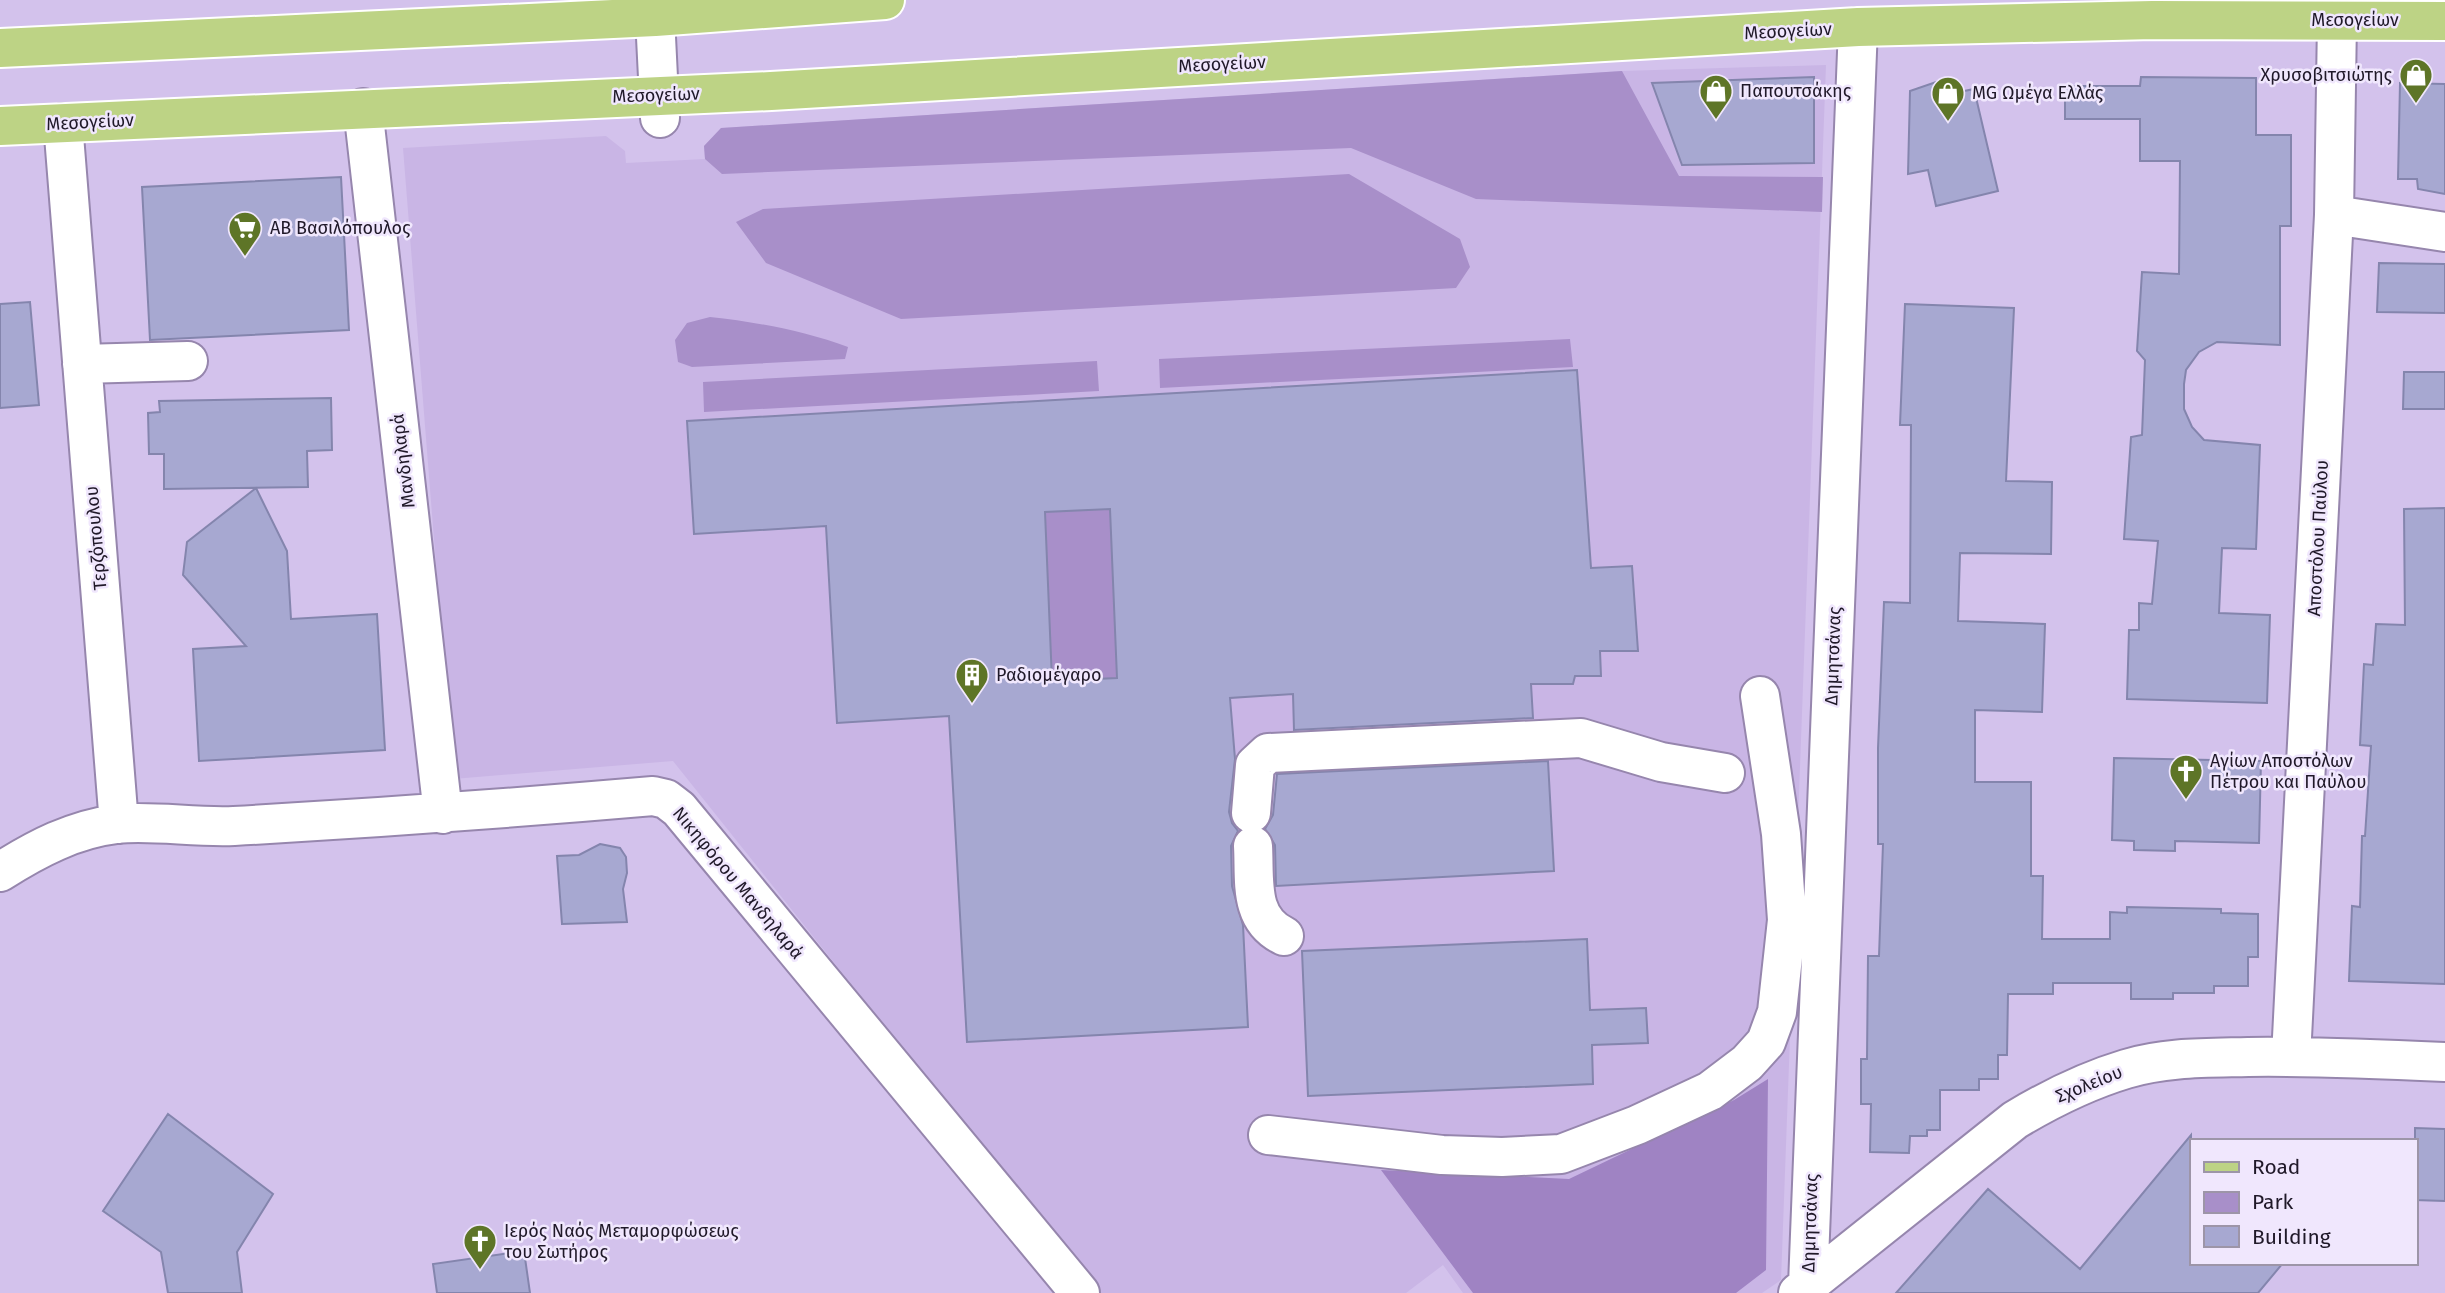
<svg xmlns="http://www.w3.org/2000/svg" width="2445" height="1293" viewBox="0 0 2445 1293" font-family="'Fira Sans',sans-serif">
  <rect width="100%" height="100%" fill="#d3c2ec"/>
  <path fill="#c9b5e5" d="M 1826,65 L 1781,1280 L 1762,1293 L 1463,1293 L 1443,1265 L 1406,1293 L 1098,1293 L 673,761 L 453,779 L 403,148 L 606,136 L 625,151 L 626,163 L 705,159 L 704,146 L 721,128 L 1622,71 Z"/>
  <path fill="#a88fc9" d="M 1622,71 L 1679,176 L 1823,177 L 1822,212 L 1476,199 L 1351,148 L 722,174 L 705,159 L 704,146 L 721,128 Z
    M 1349,174 L 1460,239 L 1470,267 L 1456,288 L 901,319 L 766,263 L 736,222 L 763,209 Z
    M 710,317 C 757,322 804,331 848,347 L 845,359 L 692,367 L 678,362 L 675,340 L 687,323 Z
    M 1570,339 L 1573,367 L 1160,388 L 1159,359 Z
    M 1097,361 L 1099,391 L 704,412 L 703,382 Z
    M 1110,509 L 1117,678 L 1052,681 L 1045,512 Z"/>
  <path fill="#9f83c3" d="M 1768,1079 L 1766,1270 L 1736,1293 L 1473,1293 L 1381,1170 L 1569,1179 L 1734,1100 Z"/>
  <path fill="#a7a8d1" stroke="#8485ad" stroke-width="2" fill-rule="evenodd" d="M 1814,77 L 1814,163 L 1682,165 L 1652,83 Z
    M 2141,77 L 2256,78 L 2256,135 L 2291,135 L 2291,226 L 2280,226 L 2280,345 L 2217,342 L 2199,352 L 2186,370 L 2184,384 L 2184,409 L 2192,427 L 2204,440 L 2260,445 L 2256,549 L 2222,548 L 2219,613 L 2270,615 L 2267,703 L 2127,699 L 2129,630 L 2139,630 L 2139,603 L 2152,604 L 2158,541 L 2124,539 L 2131,437 L 2142,435 L 2145,360 L 2137,351 L 2142,272 L 2179,274 L 2180,161 L 2140,161 L 2140,119 L 2065,119 L 2065,86 L 2140,86 Z
    M 1936,82 L 1940,96 L 1974,89 L 1998,191 L 1936,206 L 1928,170 L 1908,174 L 1910,91 Z
    M 2400,83 L 2445,84 L 2445,194 L 2418,189 L 2417,179 L 2398,179 Z
    M 341,177 L 349,330 L 150,340 L 142,187 Z
    M 2379,263 L 2445,264 L 2445,313 L 2377,312 Z
    M 30,302 L 39,405 L 0,408 L 0,304 Z
    M 1905,304 L 2014,308 L 2006,481 L 2052,482 L 2051,554 L 1960,553 L 1958,621 L 2045,624 L 2042,712 L 1975,710 L 1975,782 L 2031,782 L 2031,876 L 2043,876 L 2042,939 L 2110,939 L 2110,912 L 2127,913 L 2127,907 L 2221,909 L 2221,913 L 2258,914 L 2258,957 L 2248,957 L 2248,986 L 2214,986 L 2214,993 L 2173,993 L 2173,999 L 2131,999 L 2131,983 L 2053,983 L 2053,994 L 2008,994 L 2007,1055 L 1998,1055 L 1998,1079 L 1979,1079 L 1979,1090 L 1940,1090 L 1940,1130 L 1927,1130 L 1927,1136 L 1910,1136 L 1909,1153 L 1870,1152 L 1871,1104 L 1861,1104 L 1861,1059 L 1867,1059 L 1868,956 L 1879,956 L 1883,844 L 1878,844 L 1878,748 L 1884,602 L 1910,603 L 1911,425 L 1900,425 Z
    M 1577,370 L 1591,568 L 1632,566 L 1638,651 L 1600,651 L 1601,676 L 1575,676 L 1573,684 L 1531,684 L 1533,718 L 1294,730 L 1293,694 L 1230,698 L 1235,759 L 1229,812 L 1232,823 L 1238,831 L 1231,846 L 1232,886 L 1243,925 L 1248,1027 L 967,1042 L 949,716 L 837,723 L 826,526 L 694,534 L 687,421 ZM 1110,509 L 1117,678 L 1052,681 L 1045,512 Z
    M 2404,372 L 2445,372 L 2445,409 L 2403,409 Z
    M 331,398 L 332,450 L 307,451 L 308,487 L 164,489 L 164,454 L 149,454 L 148,413 L 160,412 L 159,401 Z
    M 256,488 L 287,551 L 291,619 L 377,614 L 385,750 L 199,761 L 193,649 L 246,646 L 183,575 L 187,542 Z
    M 2445,508 L 2445,984 L 2349,981 L 2352,906 L 2360,907 L 2362,836 L 2365,836 L 2371,746 L 2360,745 L 2364,664 L 2373,665 L 2376,624 L 2405,625 L 2404,509 Z
    M 2114,758 L 2261,761 L 2259,843 L 2175,841 L 2175,851 L 2134,850 L 2134,841 L 2112,840 Z
    M 1548,761 L 1554,871 L 1276,886 L 1275,845 L 1265,829 L 1273,815 L 1277,774 Z
    M 600,844 L 620,848 L 626,857 L 627,873 L 623,889 L 627,922 L 562,924 L 557,856 L 579,855 Z
    M 1587,939 L 1590,1010 L 1646,1008 L 1648,1043 L 1592,1045 L 1593,1084 L 1308,1096 L 1302,951 Z
    M 168,1114 L 273,1194 L 237,1252 L 242,1293 L 168,1293 L 161,1252 L 103,1211 Z
    M 2415,1128 L 2445,1129 L 2445,1201 L 2415,1200 Z
    M 2191,1135 L 2191,1263 L 2283,1263 L 2258,1293 L 1896,1293 L 1988,1189 L 2080,1269 Z
    M 524,1251 L 530,1293 L 437,1293 L 433,1264 Z"/>
  <g fill="none" stroke-linecap="round" stroke-linejoin="round">
    <defs>
      <path id="minor" d="M 655,17 L 660,118
        M 363,108 L 443,814
        M 63,123 L 119,824
        M 2334,215 L 2445,232
        M 82,364 L 188,361
        M 1251,813 L 1255,765 L 1268,753 L 1581,738 L 1661,762 L 1725,773
        M 1253,846 C 1255,880 1248,919 1284,936
        M 0,872 C 36,849 74,829 117,824 C 151,820 196,828 234,826 C 374,818 513,808 653,796 L 666,799 L 679,809 L 1080,1293
        M 2291,1057 L 2334,215 L 2337,20
        M 1268,1135 L 1442,1155 L 1502,1157 L 1561,1154 L 1637,1125 L 1710,1091 L 1747,1063 L 1766,1042 L 1777,1012 L 1787,920 L 1781,834 L 1760,696
        M 1808,1285 L 1858,27
        M 1798,1293 L 2015,1120 C 2050,1099 2086,1081 2126,1069 C 2165,1057 2207,1058 2248,1057 C 2313,1056 2379,1059 2445,1062"/>
      <path id="major" d="M 0,48 L 655,17 L 885,0
        M 0,126 L 771,91 L 1858,27 L 2153,20 L 2445,21"/>
    </defs>
    <use href="#minor" stroke="#9686ad" stroke-width="42"/>
    <use href="#major" stroke="#fff" stroke-width="42"/>
    <use href="#minor" stroke="#fff" stroke-width="38"/>
    <use href="#major" stroke="#bdd385" stroke-width="38"/>
  </g>
  <defs>
    <symbol id="shop-pin" viewBox="-11 -11 22 30"><path d="M0 17L-7.5 6A9.5 9.5 0 1 1 7.5 6Z" fill="#5e7527" stroke="#f0e7fd"/><path d="M-5-2.5h2.3a2.7 3.5 0 0 1 5.4 0H5L5.5 6h-11ZM-1.5-2.5h3a1.5 2.3 0 0 0-3 0Z" fill="#fff"/></symbol>
    <symbol id="supermarket-pin" viewBox="-11 -11 22 30"><path d="M0 17L-7.5 6A9.5 9.5 0 1 1 7.5 6Z" fill="#5e7527" stroke="#f0e7fd"/><path d="M-6-5.5h2.5l.6 2H6L4.5 2H-2.5L-4.4-4H-6ZM-1.5 3.2a1.3 1.3 0 1 0 .1 0ZM3 3.2a1.3 1.3 0 1 0 .1 0Z" fill="#fff"/></symbol>
    <symbol id="building-pin" viewBox="-11 -11 22 30"><path d="M0 17L-7.5 6A9.5 9.5 0 1 1 7.5 6Z" fill="#5e7527" stroke="#f0e7fd"/><path d="M-4-6H4V6H1V3H-1V6H-4ZM-2.5-4.3h1.7v1.8h-1.7ZM.8-4.3h1.7v1.8H.8ZM-2.5-1h1.7V.8h-1.7ZM.8-1h1.7V.8H.8Z" fill="#fff"/></symbol>
    <symbol id="church-pin" viewBox="-11 -11 22 30"><path d="M0 17L-7.5 6A9.5 9.5 0 1 1 7.5 6Z" fill="#5e7527" stroke="#f0e7fd"/><path d="M-1.2-6h2.4v3.5h3.3v2.4h-3.3V6h-2.4V-.1h-3.3v-2.4h3.3Z" fill="#fff"/></symbol>
  </defs>
  <g fill-rule="evenodd">
    <use href="#shop-pin" x="2397" y="56" width="38" height="52"/>
    <use href="#shop-pin" x="1697" y="72" width="38" height="52"/>
    <use href="#shop-pin" x="1929" y="74" width="38" height="52"/>
    <use href="#supermarket-pin" x="226" y="209" width="38" height="52"/>
    <use href="#building-pin" x="953" y="656" width="38" height="52"/>
    <use href="#church-pin" x="2167" y="752" width="38" height="52"/>
    <use href="#church-pin" x="461" y="1222" width="38" height="52"/>
  </g>
  <g text-anchor="middle" stroke-width="5" stroke-linejoin="round" paint-order="stroke">
    <g font-size="18" fill="#201929" stroke="#f0e7fd">
      <text x="2355" y="26">Μεσογείων</text>
      <text transform="translate(1788 31) rotate(-3)" y="6">Μεσογείων</text>
      <text transform="translate(1222 64) rotate(-3)" y="6">Μεσογείων</text>
      <text transform="translate(656 95) rotate(-2)" y="6">Μεσογείων</text>
      <text transform="translate(90 122) rotate(-3)" y="6">Μεσογείων</text>
      <text transform="translate(403 461) rotate(-97)" y="6">Μανδηλαρά</text>
      <text transform="translate(96 538) rotate(-95)" y="6">Τερζόπουλου</text>
      <text transform="translate(2318 538) rotate(-87)" y="6">Αποστόλου Παύλου</text>
      <text transform="translate(1833 656) rotate(-88)" y="6">Δημητσάνας</text>
      <text transform="translate(738 883) rotate(50)" y="6">Νικηφόρου Μανδηλαρά</text>
      <text transform="translate(2089 1084) rotate(-22)" y="6">Σχολείου</text>
      <text transform="translate(1810 1223) rotate(-88)" y="6">Δημητσάνας</text>
    </g>
    <g font-size="18" fill="#201929" stroke="#f0e7fd" text-anchor="start">
      <text x="2392" y="81" text-anchor="end">Χρυσοβιτσιώτης</text>
      <text x="1740" y="97">Παπουτσάκης</text>
      <text x="1972" y="99">MG Ωμέγα Ελλάς</text>
      <text x="270" y="234">ΑΒ Βασιλόπουλος</text>
      <text x="996" y="681">Ραδιομέγαρο</text>
      <text x="2210" y="767">Αγίων Αποστόλων<tspan x="2210" dy="21">Πέτρου και Παύλου</tspan></text>
      <text x="504" y="1237">Ιερός Ναός Μεταμορφώσεως<tspan x="504" dy="21">του Σωτήρος</tspan></text>
    </g>
  </g>
  <rect x="2190" y="1139" width="228" height="126" fill="#f0e7fd" stroke="#9d95a8" stroke-width="2"/>
  <rect x="2204" y="1162" width="35" height="10" fill="#bdd385" stroke="#9d95a8" stroke-width="2"/>
  <text x="2252" y="1174" font-size="21" fill="#201929">Road</text>
  <rect x="2204" y="1192" width="35" height="21" fill="#a88fc9" stroke="#9d95a8" stroke-width="2"/>
  <text x="2252" y="1209" font-size="21" fill="#201929">Park</text>
  <rect x="2204" y="1226" width="35" height="21" fill="#a7a8d1" stroke="#9d95a8" stroke-width="2"/>
  <text x="2252" y="1244" font-size="21" fill="#201929">Building</text>
</svg>
